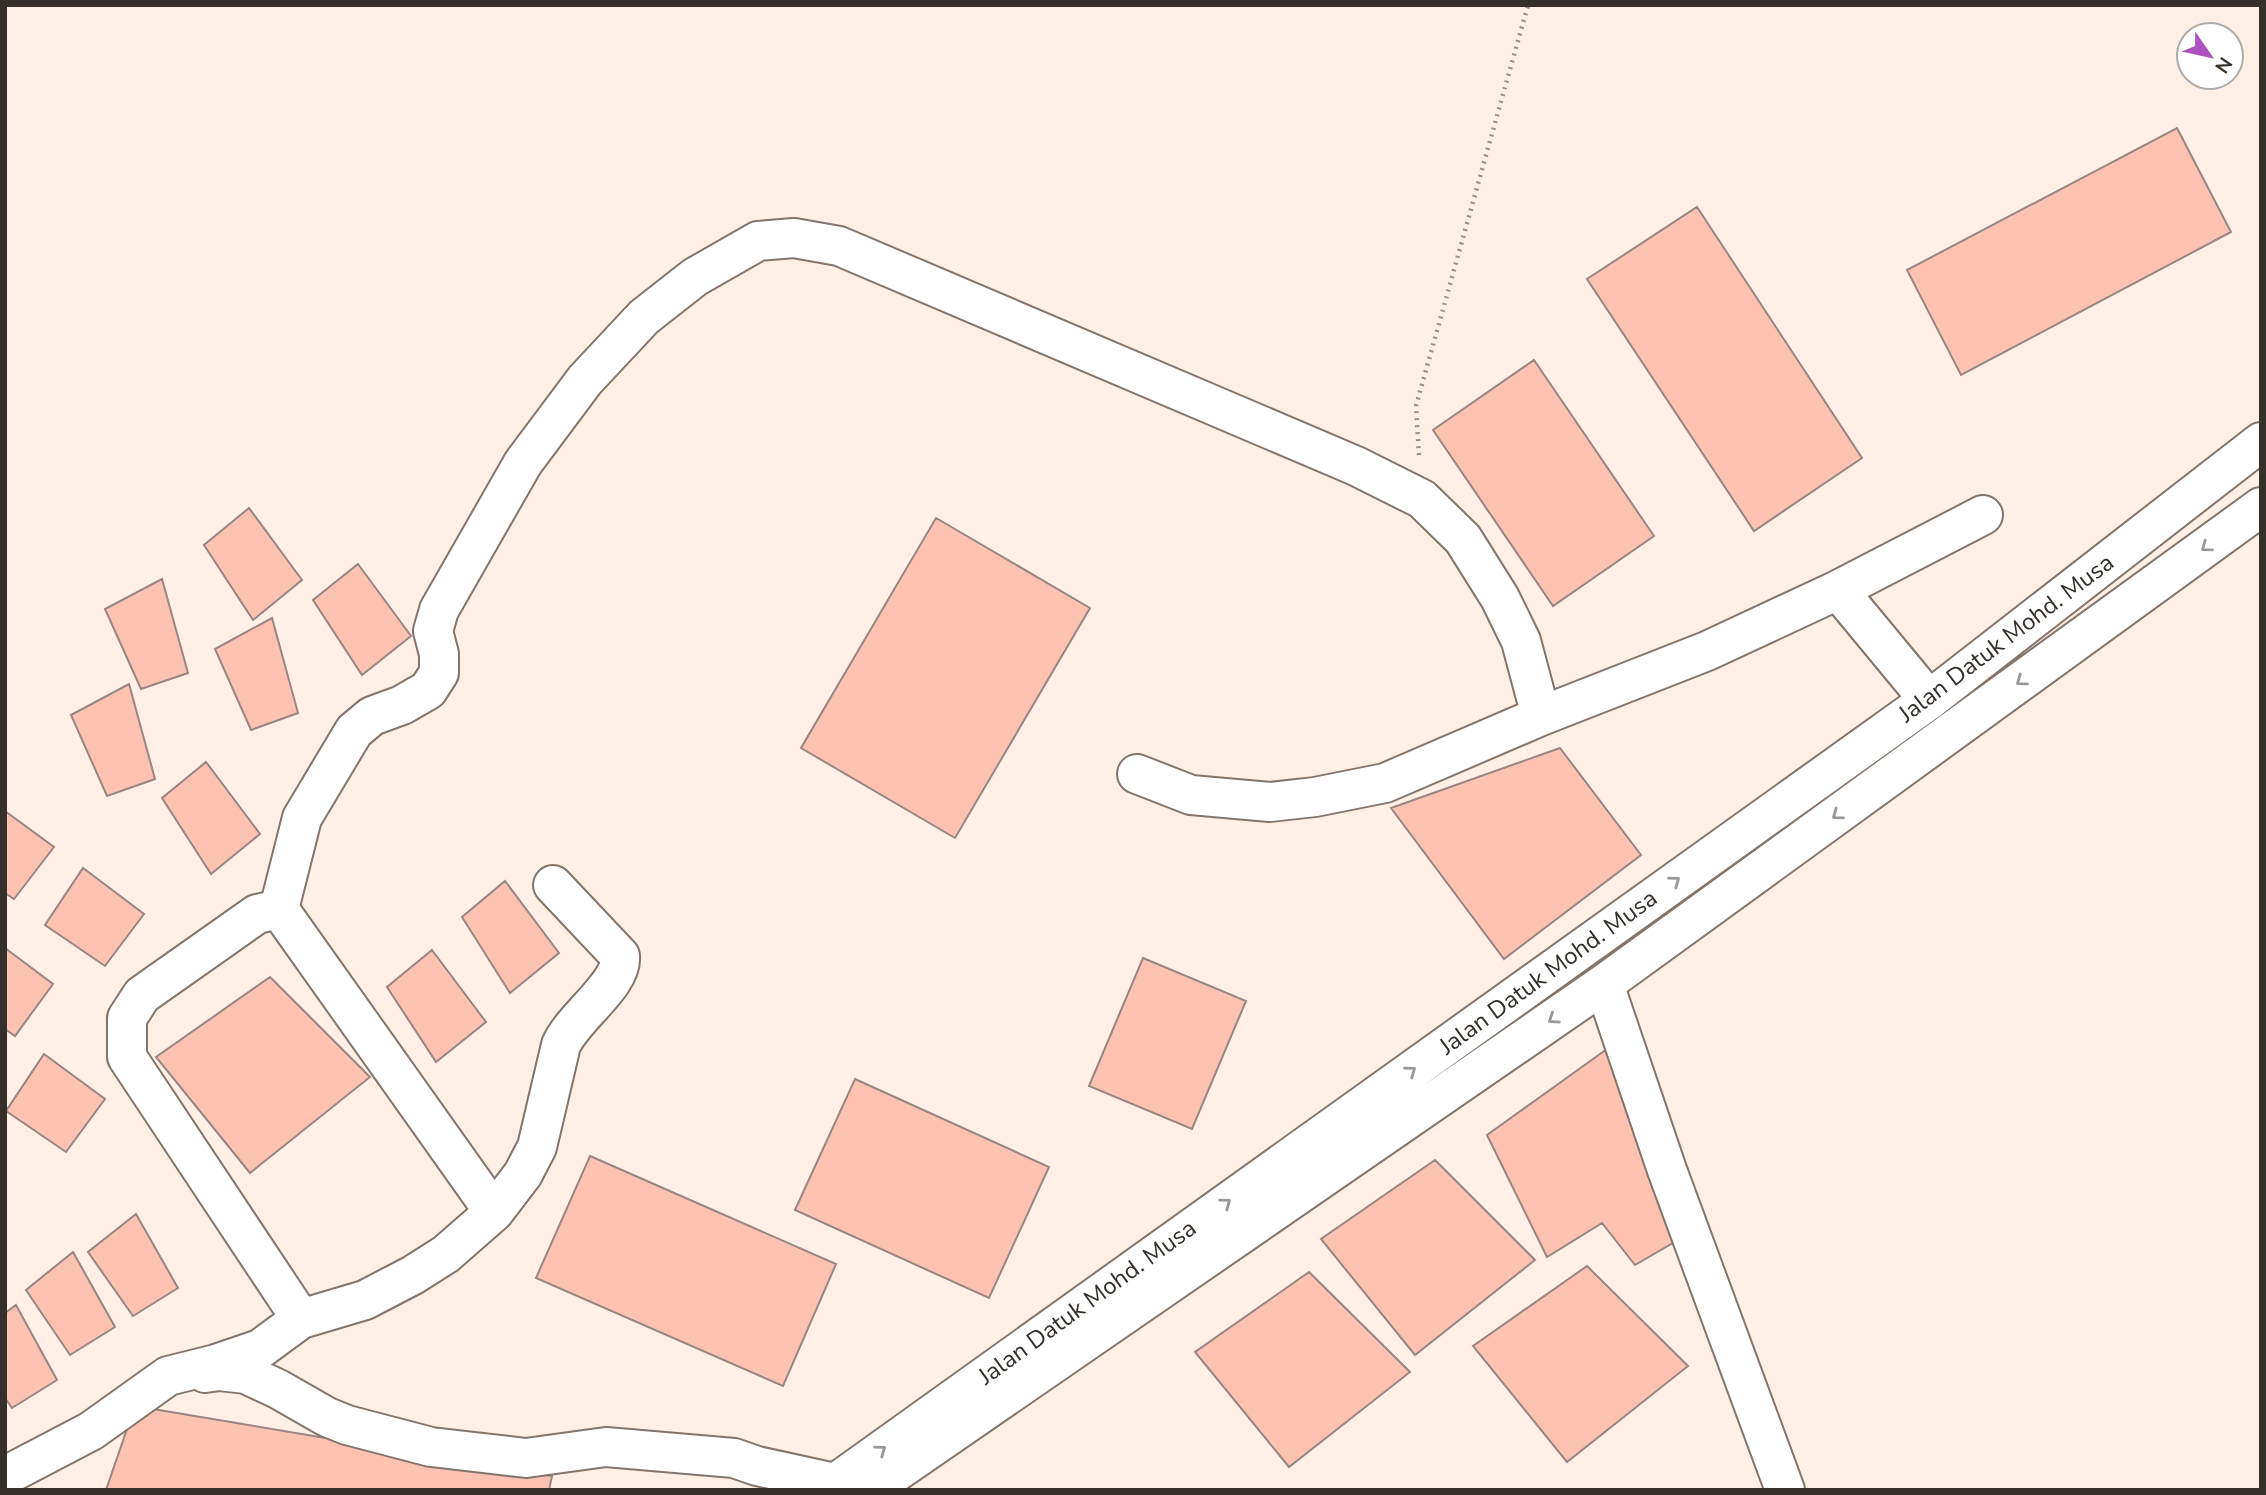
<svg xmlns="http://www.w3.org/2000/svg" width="2266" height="1495" viewBox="0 0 2266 1495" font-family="'Nunito Sans',sans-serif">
  <rect width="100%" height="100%" fill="#ffefe5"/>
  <path fill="#fdc2b2" stroke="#978682" stroke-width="2" d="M 2177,128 L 2231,232 L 1961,375 L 1907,270 Z
    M 1697,207 L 1862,458 L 1754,531 L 1587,279 Z
    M 1534,360 L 1654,536 L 1553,606 L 1433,430 Z
    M 249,508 L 302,580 L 253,620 L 204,545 Z
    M 936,518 L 1090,608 L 955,838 L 801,748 Z
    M 358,564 L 411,636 L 362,675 L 313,600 Z
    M 162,579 L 188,673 L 141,689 L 105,609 Z
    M 272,618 L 298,713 L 251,730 L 215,649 Z
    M 129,684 L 155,779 L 107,796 L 71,715 Z
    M 1560,748 L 1641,855 L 1504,959 L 1391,808 Z
    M 206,762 L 260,834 L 211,874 L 162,798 Z
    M 5,811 L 54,847 L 14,899 L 5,893 Z
    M 83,868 L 144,914 L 105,966 L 45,925 Z
    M 505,881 L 559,953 L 510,993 L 462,917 Z
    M 5,948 L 53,984 L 15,1036 L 5,1029 Z
    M 432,950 L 486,1022 L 436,1062 L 387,987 Z
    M 1143,958 L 1246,1001 L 1192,1129 L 1089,1086 Z
    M 270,977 L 370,1077 L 250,1173 L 156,1057 Z
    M 1607,1049 L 1683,1237 L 1635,1265 L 1602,1223 L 1547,1257 L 1487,1135 Z
    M 44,1054 L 105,1099 L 66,1152 L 6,1111 Z
    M 855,1079 L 1049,1167 L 989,1298 L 795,1210 Z
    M 590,1156 L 836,1264 L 783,1386 L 536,1278 Z
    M 1435,1160 L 1535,1260 L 1415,1355 L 1321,1239 Z
    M 136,1214 L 178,1288 L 133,1316 L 88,1252 Z
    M 73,1252 L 115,1327 L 70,1355 L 26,1290 Z
    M 1587,1266 L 1688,1366 L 1567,1462 L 1473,1346 Z
    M 1309,1272 L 1410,1372 L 1289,1467 L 1195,1352 Z
    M 16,1305 L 57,1380 L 12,1408 L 5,1398 L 5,1313 Z
    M 135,1406 L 552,1476 L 549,1490 L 106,1490 Z"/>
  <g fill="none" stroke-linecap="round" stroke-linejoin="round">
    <defs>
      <path id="minor" d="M 1838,590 L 1983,515
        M 1137,774 L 1191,795 L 1270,802 L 1315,797 L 1385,783 L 1541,716 L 1707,651 L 1838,590 L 1929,700
        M 279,909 L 257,914 L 142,995 L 127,1018 L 127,1057 L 301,1319
        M 1604,984 L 1667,1170 L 1785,1490
        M 494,1212 L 523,1174 L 537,1147 L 561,1045 C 574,1016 623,984 620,956 L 553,885
        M 205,1373 L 219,1371 L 246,1374 L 278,1389 L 327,1417 L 347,1425 L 431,1447 L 526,1458 L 606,1447 L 734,1458 L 757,1466 L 835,1483
        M 5,1476 L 91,1431 L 168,1376 L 216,1364 L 260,1349 L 301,1319 L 365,1300 L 413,1275 L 446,1254 L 494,1212 L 279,909 L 302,818 L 354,731 L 372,716 L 402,705 L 428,690 L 439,673 L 439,654 L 433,631 L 439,610 L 523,463 L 585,380 L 644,317 L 695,277 L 758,241 L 794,238 L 839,246 L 1356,466 L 1422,499 L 1463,539 L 1500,598 L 1521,641 L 1541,716"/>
      <path id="highway" d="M 826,1490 L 1929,700 L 2261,442
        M 870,1490 L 1604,984 L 2261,507"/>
    </defs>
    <use href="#minor" stroke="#83756c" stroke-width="42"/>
    <use href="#highway" stroke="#83756c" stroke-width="42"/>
    <path stroke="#9b9089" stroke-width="4.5" stroke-dasharray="2 5" stroke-linecap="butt" d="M 1419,455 L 1416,406 L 1528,5"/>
    <use href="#minor" stroke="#fff" stroke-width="38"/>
    <use href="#highway" stroke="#fff" stroke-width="38"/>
  </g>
  <defs><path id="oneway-chevron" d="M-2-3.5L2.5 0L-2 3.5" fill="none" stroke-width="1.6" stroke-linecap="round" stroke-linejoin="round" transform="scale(1.75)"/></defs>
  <g stroke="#9a9795">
    <use href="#oneway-chevron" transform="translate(2206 547) rotate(144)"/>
    <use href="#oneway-chevron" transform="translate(2021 681) rotate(144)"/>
    <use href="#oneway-chevron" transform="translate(1837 815) rotate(144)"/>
    <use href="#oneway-chevron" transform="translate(1675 881) rotate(-36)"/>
    <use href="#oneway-chevron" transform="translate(1553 1019) rotate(146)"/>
    <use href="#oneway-chevron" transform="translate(1411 1071) rotate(-36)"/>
    <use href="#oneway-chevron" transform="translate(1226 1203) rotate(-36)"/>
    <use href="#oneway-chevron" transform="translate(881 1450) rotate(-36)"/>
  </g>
  <g text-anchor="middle" stroke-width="6" stroke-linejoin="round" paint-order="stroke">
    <g font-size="24" fill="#352f2b" stroke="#fff">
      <text transform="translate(2006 638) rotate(-37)" y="8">Jalan Datuk Mohd. Musa</text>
      <text transform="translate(1548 972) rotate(-36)" y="8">Jalan Datuk Mohd. Musa</text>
      <text transform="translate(1087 1302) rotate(-36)" y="8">Jalan Datuk Mohd. Musa</text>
    </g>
  </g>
  <rect width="2266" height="1495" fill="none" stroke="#352f2b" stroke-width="14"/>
  <g transform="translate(2210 56) rotate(124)"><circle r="33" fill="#ffffff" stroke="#aeacaa" stroke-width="2"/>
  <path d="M0-5L12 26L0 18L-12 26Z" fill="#ad53bf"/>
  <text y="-10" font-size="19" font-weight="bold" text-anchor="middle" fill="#352f2b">N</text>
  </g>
</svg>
